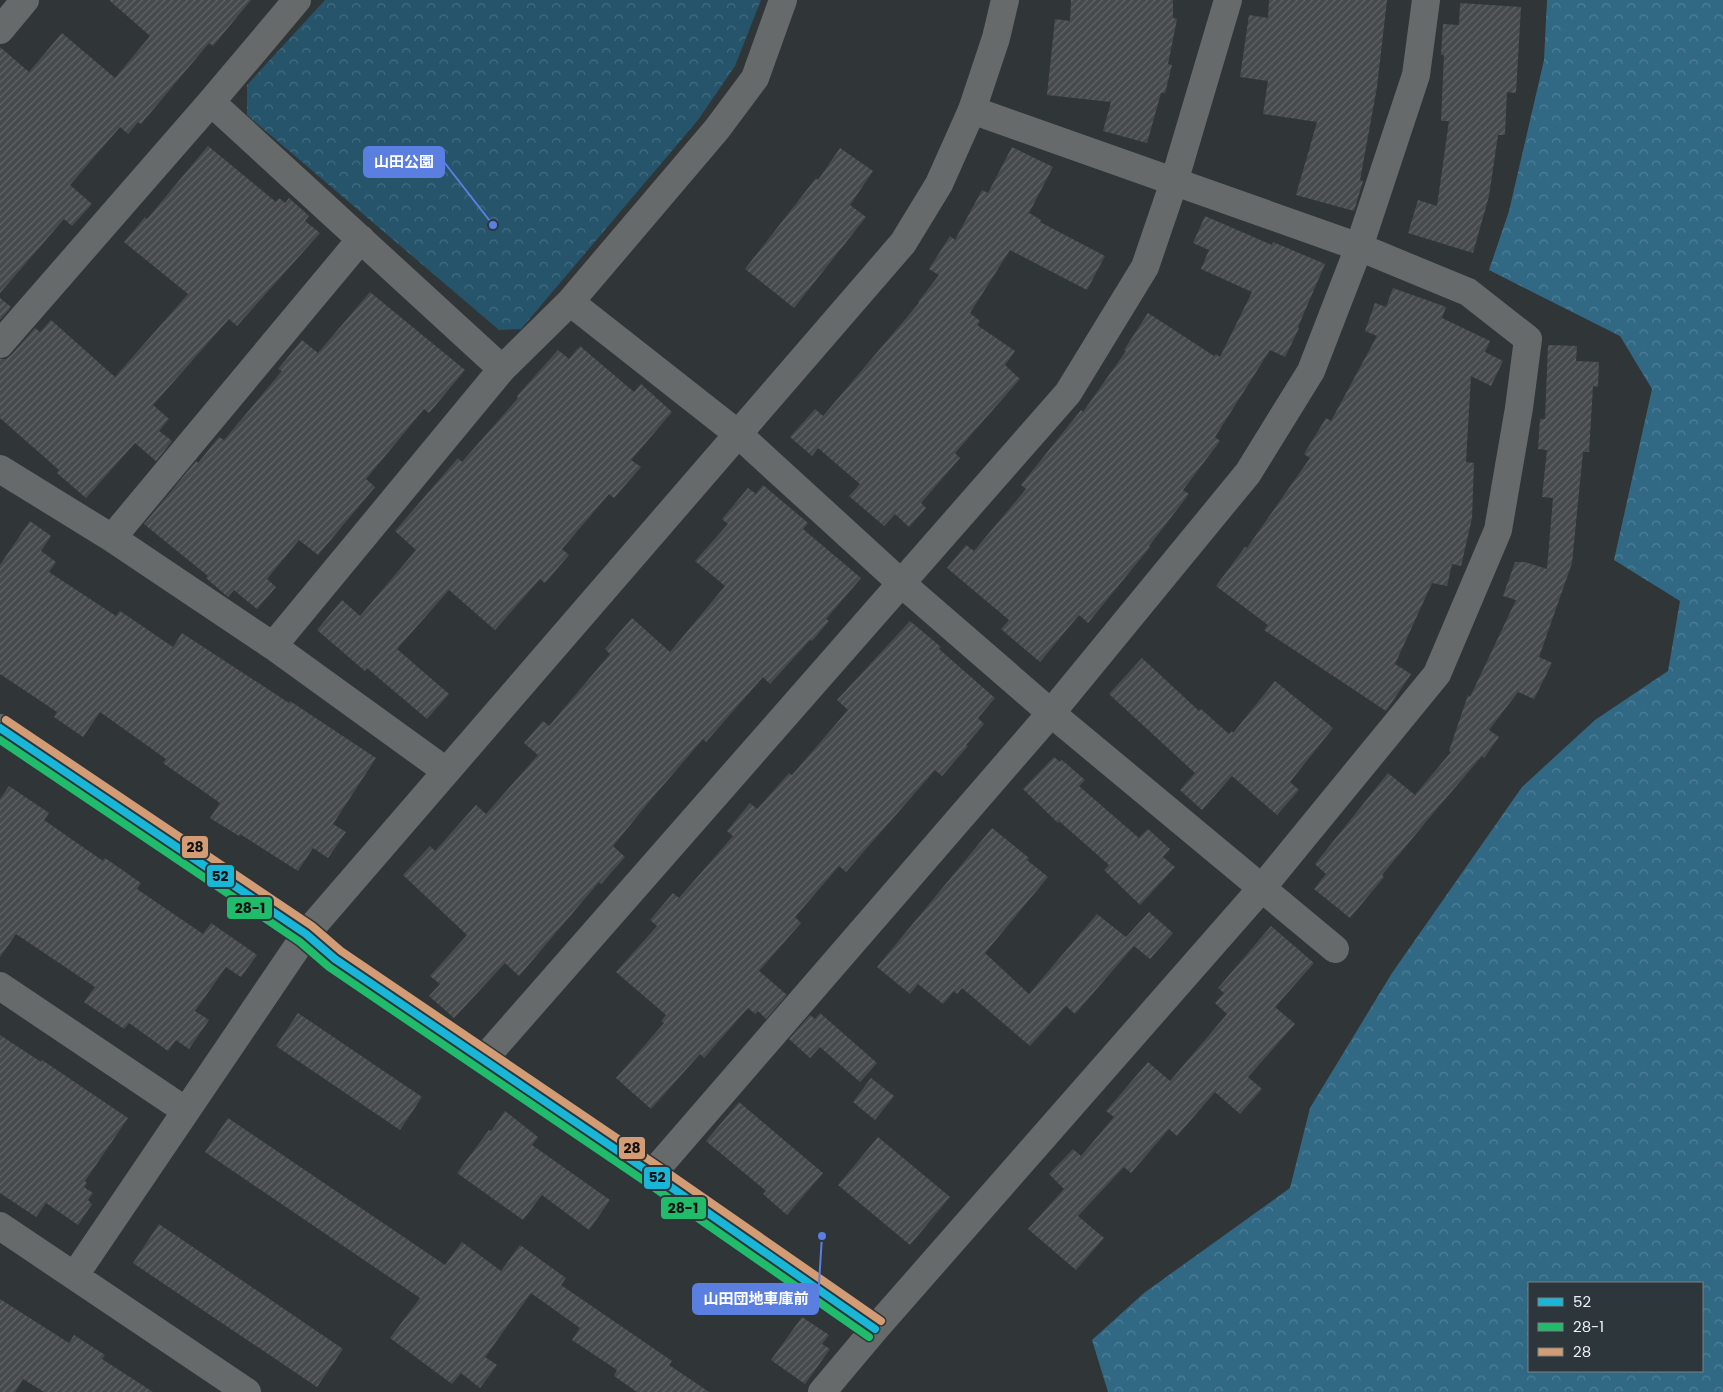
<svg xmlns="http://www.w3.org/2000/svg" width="1723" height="1392" viewBox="0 0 1723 1392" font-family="Poppins,'Noto Sans JP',sans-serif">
  <defs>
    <pattern id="forest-crowns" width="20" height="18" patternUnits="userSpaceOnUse" patternTransform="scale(1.25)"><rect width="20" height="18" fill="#316985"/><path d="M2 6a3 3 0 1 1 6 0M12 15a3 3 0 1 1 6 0" fill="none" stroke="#4f7f97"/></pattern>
    <pattern id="park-crowns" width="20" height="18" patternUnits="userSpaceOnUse" patternTransform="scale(1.25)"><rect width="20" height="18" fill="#25546b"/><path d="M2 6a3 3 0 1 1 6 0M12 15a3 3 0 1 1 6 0" fill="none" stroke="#456d81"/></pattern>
    <pattern id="building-hatch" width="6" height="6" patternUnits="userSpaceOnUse" patternTransform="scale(1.25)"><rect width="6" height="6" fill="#464a4d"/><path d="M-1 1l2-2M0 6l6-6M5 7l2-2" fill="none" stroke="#616567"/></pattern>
  </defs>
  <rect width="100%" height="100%" fill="#303538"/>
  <path fill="url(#forest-crowns)" fill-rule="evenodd" d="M 1547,0 L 1723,0 L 1723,1392 L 1108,1392 L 1092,1340 L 1144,1293 L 1290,1188 L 1310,1108 L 1392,973 L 1522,787 L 1595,720 L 1668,671 L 1680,601 L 1614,560 L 1652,389 L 1620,336 L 1489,270 L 1509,211 L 1544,60 ZM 1529,1283 L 1702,1283 L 1702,1371 L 1529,1371 Z"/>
  <path fill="url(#park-crowns)" d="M 325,0 L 761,0 L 735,66 L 698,120 L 521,329 L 499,330 L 247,115 L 247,85 Z"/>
  <path fill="url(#building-hatch)" d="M 109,0 L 251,0 L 213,46 L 209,43 L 141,124 L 138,122 L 128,134 L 120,127 L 70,185 L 92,204 L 72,226 L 64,219 L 0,293 L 0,47 L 29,72 L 62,33 L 115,78 L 150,36 Z
    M 1071,0 L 1173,0 L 1173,18 L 1177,19 L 1168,64 L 1172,65 L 1165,93 L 1161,93 L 1147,143 L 1103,131 L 1111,102 L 1047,95 L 1055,19 L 1070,21 Z
    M 1269,0 L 1387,0 L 1377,87 L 1360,180 L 1363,181 L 1354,211 L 1296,195 L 1317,122 L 1263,114 L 1268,81 L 1240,77 L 1249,15 L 1268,18 Z
    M 1460,3 L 1521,7 L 1516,93 L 1507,92 L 1505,135 L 1498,135 L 1489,196 L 1473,253 L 1408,233 L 1418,200 L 1437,206 L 1449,121 L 1441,121 L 1444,55 L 1441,55 L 1443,24 L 1459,25 Z
    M 208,146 L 276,202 L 279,198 L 285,203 L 289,198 L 309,216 L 305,221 L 320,233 L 237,326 L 229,319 L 153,405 L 169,419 L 159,431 L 172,441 L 156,461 L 135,443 L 86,498 L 57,473 L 59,470 L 0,418 L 0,359 L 6,359 L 12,354 L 35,328 L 40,332 L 51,320 L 115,377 L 188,294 L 124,242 L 145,217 L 147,219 Z
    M 1012,147 L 1053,167 L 1029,213 L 1041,220 L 1040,222 L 1105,256 L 1087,290 L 1010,250 L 970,313 L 980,321 L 977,325 L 1015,351 L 1005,365 L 1020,379 L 955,453 L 960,458 L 921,503 L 926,508 L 909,527 L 895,514 L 884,526 L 849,496 L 860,484 L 818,448 L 812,456 L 790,437 L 815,409 L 823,416 L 919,303 L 918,302 L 939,275 L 929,269 L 950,236 L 955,240 L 982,190 L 988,193 Z
    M 840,148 L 873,171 L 850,205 L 866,217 L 794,308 L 745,269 L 816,178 L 818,180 Z
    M 1205,216 L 1272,245 L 1273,242 L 1325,264 L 1298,327 L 1299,328 L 1285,357 L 1270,350 L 1215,437 L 1220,441 L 1183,490 L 1189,494 L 1149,546 L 1150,547 L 1088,623 L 1079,615 L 1040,662 L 1001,629 L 1009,620 L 947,568 L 966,545 L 974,551 L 1026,489 L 1021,485 L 1081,410 L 1083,412 L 1126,351 L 1124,350 L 1148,313 L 1214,356 L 1216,354 L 1220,357 L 1252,292 L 1201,269 L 1209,250 L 1193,243 Z
    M 1393,288 L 1446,307 L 1442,318 L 1490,341 L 1485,352 L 1503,361 L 1491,386 L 1471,376 L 1466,462 L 1474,463 L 1472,518 L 1461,566 L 1452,564 L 1447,586 L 1432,583 L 1395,664 L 1411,674 L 1386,711 L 1264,630 L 1268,625 L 1216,586 L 1245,547 L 1247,548 L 1310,458 L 1304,454 L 1326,418 L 1331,421 L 1377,336 L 1365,331 L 1375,303 L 1386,307 Z
    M 370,292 L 465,370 L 429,413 L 424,409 L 366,479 L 375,487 L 318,555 L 299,540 L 267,579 L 276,587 L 257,609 L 234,590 L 228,597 L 206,578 L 208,576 L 144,524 L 196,461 L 198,463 L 219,437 L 224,440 L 282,371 L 278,369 L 302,340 L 318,353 Z
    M 0,298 L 11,307 L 0,320 Z
    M 1548,345 L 1577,346 L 1576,361 L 1599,362 L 1598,387 L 1593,386 L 1589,452 L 1583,452 L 1572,563 L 1539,657 L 1552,663 L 1534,699 L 1518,692 L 1489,730 L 1499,737 L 1484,758 L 1482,756 L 1435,811 L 1382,875 L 1384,877 L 1350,918 L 1314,889 L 1326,874 L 1315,864 L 1388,773 L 1415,795 L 1451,752 L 1449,751 L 1468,695 L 1470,697 L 1516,600 L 1503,596 L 1515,562 L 1525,562 L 1547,569 L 1553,498 L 1542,497 L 1547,450 L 1538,449 L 1540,419 L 1545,419 Z
    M 580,346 L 634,392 L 641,384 L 672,412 L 631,460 L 641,467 L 614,498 L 609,494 L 562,549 L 569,555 L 545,583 L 540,579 L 495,630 L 449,590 L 397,649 L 449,694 L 427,719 L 367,668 L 365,671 L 317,630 L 342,600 L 360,616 L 416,550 L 395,531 L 458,458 L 462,462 L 518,398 L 517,396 L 558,350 L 569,359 Z
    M 763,485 L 808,523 L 803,529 L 861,578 L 826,619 L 829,621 L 812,641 L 810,640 L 770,684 L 763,677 L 706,742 L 703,739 L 653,797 L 613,846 L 625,857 L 601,884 L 599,882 L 519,976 L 505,963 L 454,1018 L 429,996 L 440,984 L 430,976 L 467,935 L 403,875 L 430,846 L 435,851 L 476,805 L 486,814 L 538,755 L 524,743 L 543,721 L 549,726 L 610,654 L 605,649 L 632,618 L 670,652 L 725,586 L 695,561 L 728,524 L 722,519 L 748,488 L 756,494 Z
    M 30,521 L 51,536 L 41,551 L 56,562 L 49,572 L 116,616 L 120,611 L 173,647 L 182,633 L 289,703 L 290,701 L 376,758 L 333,824 L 346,832 L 328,858 L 313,848 L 298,871 L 240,834 L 239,836 L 210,818 L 220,803 L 163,763 L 166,759 L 100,712 L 83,737 L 54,717 L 57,712 L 0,674 L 0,565 Z
    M 910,621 L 941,647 L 939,649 L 995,698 L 978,718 L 984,724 L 966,745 L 968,746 L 942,776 L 935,770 L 846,872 L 839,866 L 795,917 L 801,923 L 759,971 L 787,995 L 766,1019 L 758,1011 L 755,1014 L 748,1008 L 704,1058 L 700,1054 L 651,1109 L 616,1078 L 664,1023 L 661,1021 L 666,1015 L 616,972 L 657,926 L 650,920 L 673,893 L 679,898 L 733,836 L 727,831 L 750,803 L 757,809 L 789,773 L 792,775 L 848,710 L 837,700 Z
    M 1142,658 L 1199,711 L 1201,709 L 1229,734 L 1232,731 L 1233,733 L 1275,681 L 1333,728 L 1290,782 L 1299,790 L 1277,815 L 1232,776 L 1202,810 L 1180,790 L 1195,773 L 1109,694 Z
    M 1054,757 L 1060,762 L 1062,760 L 1085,780 L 1079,786 L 1139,838 L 1148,829 L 1170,849 L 1163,857 L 1175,867 L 1140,905 L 1104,870 L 1109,865 L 1059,821 L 1058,823 L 1023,789 Z
    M 9,786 L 49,813 L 44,820 L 103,861 L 105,858 L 141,883 L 137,889 L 203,934 L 211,923 L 257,955 L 241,977 L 226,967 L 195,1011 L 209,1020 L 189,1049 L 176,1040 L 168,1051 L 129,1023 L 124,1029 L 84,1002 L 95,987 L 16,934 L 0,957 L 0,799 Z
    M 992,828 L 1029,858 L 1027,860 L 1048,877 L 985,953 L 1029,994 L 1097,914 L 1126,937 L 1149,912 L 1173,933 L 1150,959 L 1134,946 L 1075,1014 L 1066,1006 L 1030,1046 L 962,988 L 957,994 L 954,991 L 943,1004 L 918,984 L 910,994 L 877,967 Z
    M 1271,926 L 1314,963 L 1275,1007 L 1295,1024 L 1248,1077 L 1262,1089 L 1240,1114 L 1215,1092 L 1177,1136 L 1169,1129 L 1131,1173 L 1124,1167 L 1078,1216 L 1104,1238 L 1076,1270 L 1028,1229 L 1064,1189 L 1049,1174 L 1073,1149 L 1081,1156 L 1114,1117 L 1106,1111 L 1148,1062 L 1170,1081 L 1227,1014 L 1215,1003 L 1224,993 L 1218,988 Z
    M 298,1013 L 422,1097 L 400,1130 L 276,1046 Z
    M 820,1013 L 877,1063 L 860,1082 L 820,1047 L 810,1058 L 789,1039 L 810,1015 L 815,1019 Z
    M 0,1035 L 41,1062 L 42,1060 L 128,1118 L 85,1181 L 87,1183 L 84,1187 L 93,1193 L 88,1200 L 92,1204 L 78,1225 L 46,1203 L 36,1217 L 0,1193 Z
    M 871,1078 L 894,1096 L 875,1120 L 853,1102 Z
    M 739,1102 L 823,1173 L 787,1215 L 763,1194 L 766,1191 L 706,1141 Z
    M 505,1111 L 538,1137 L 532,1145 L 610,1200 L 589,1230 L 542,1195 L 523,1220 L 457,1173 L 489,1130 L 491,1131 Z
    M 228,1118 L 445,1265 L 462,1242 L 501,1271 L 520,1245 L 566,1278 L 561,1285 L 672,1361 L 669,1365 L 709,1392 L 637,1392 L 614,1376 L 617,1370 L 572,1340 L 580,1328 L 531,1293 L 485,1357 L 497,1365 L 480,1388 L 461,1373 L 452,1384 L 390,1338 L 420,1298 L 205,1152 Z
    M 878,1137 L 950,1197 L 910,1245 L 838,1185 Z
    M 159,1224 L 343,1349 L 317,1387 L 133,1263 Z
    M 0,1299 L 69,1343 L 74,1335 L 105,1355 L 102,1359 L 153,1392 L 44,1392 L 23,1379 L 15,1392 L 0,1392 Z
    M 802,1317 L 829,1335 L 822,1344 L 830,1349 L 805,1384 L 771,1360 Z"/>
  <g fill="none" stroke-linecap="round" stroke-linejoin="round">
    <path stroke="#676a6b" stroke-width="28" d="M 0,30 L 25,0
      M 211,102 L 502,369
      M 570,302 L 738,434 L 901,583 L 1051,713 L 1335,949
      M 0,344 L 211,102 L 297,0
      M 0,469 L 112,538 L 273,646 L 446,771
      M 112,538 L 361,239
      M 273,646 L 502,369 L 570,302 L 717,129 L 755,78 L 783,0
      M 0,986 L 186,1111
      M 483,1060 L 1068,393 L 1145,267 L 1174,182 L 1228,0
      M 652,1174 L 1051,713 L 1248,473 L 1311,371 L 1359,247 L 1416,75 L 1426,0
      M 0,1226 L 247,1392
      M 75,1275 L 306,934 L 335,959 L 652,1174 L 875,1329
      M 822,1392 L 875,1329 L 1261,889 L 1437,674 L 1498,530 L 1519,408 L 1528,339 L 1468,292 L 1359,247 L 972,110"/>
    <path stroke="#676a6b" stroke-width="28" d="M 0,728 L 306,934 L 903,243 L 939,184 L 972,110 L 996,38 L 1005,0"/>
    <defs>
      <path id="bus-1" d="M 0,728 L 306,934 L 335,959 L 652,1174 L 875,1329"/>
      <path id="bus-2" d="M 0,740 L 300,942 L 329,967 L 646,1182 L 869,1337"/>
      <path id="bus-3" d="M 6,720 L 312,926 L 341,951 L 658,1166 L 881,1321"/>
    </defs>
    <use href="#bus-1" stroke="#2c363b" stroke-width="11"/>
    <use href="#bus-2" stroke="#2c363b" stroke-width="11"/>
    <use href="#bus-3" stroke="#2c363b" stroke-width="11"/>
    <use href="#bus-1" stroke="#1ab6d8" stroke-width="8"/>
    <use href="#bus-2" stroke="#20bc6c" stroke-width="8"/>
    <use href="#bus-3" stroke="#d39c74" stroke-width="8"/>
  </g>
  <path fill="none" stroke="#5b7fe1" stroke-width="2" d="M493 225L444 162M822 1236L818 1299"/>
  <g fill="#5b7fe1" stroke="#2c363b" stroke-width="2">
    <circle cx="493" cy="225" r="5"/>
    <circle cx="822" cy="1236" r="5"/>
  </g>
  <g fill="#5b7fe1" stroke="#5b7fe1" stroke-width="2">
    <rect x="364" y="147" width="80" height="30" rx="5"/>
    <rect x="693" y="1284" width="125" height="30" rx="5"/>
  </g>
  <g font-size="15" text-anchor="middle" font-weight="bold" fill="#fff">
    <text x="404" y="167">山田公園</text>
    <text x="756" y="1304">山田団地車庫前</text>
  </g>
  <g stroke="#2c363b" stroke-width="2">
    <rect x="181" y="835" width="28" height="24" rx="5" fill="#d39c74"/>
    <rect x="206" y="864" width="29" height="24" rx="5" fill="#1ab6d8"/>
    <rect x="226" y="896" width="47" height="24" rx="5" fill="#20bc6c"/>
    <rect x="618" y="1136" width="28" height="24" rx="5" fill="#d39c74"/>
    <rect x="643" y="1166" width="28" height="24" rx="5" fill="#1ab6d8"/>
    <rect x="660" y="1196" width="47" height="24" rx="5" fill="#20bc6c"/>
  </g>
  <g font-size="14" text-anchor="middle" font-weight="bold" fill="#111">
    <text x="195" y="852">28</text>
    <text x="220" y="881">52</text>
    <text x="250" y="913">28-1</text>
    <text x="632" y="1153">28</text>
    <text x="657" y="1182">52</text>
    <text x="683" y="1213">28-1</text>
  </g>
  <rect x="1528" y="1282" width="175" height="90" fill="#2c363b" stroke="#798185"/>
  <rect x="1538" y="1298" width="25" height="8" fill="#1ab6d8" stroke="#798185"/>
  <text x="1573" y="1307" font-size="15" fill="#ecf2f5">52</text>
  <rect x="1538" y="1323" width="25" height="8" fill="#20bc6c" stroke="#798185"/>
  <text x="1573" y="1332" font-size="15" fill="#ecf2f5">28-1</text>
  <rect x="1538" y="1348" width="25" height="8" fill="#d39c74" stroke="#798185"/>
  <text x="1573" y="1357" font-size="15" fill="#ecf2f5">28</text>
</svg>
